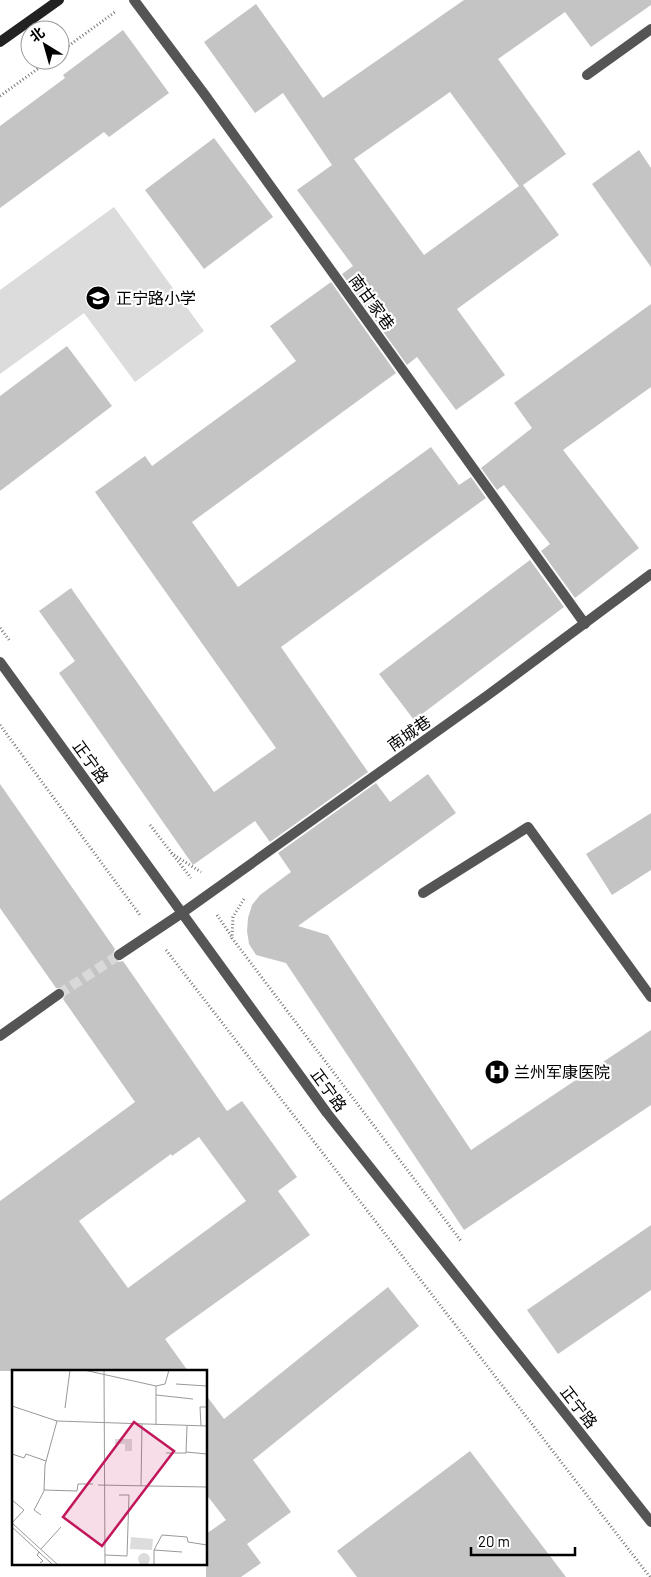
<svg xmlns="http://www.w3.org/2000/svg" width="651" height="1577" viewBox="0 0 651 1577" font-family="Barlow,'Noto Sans SC',sans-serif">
  <rect width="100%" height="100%" fill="#fff"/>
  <path fill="#dcdcdc" d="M 114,207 L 204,331 L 135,382 L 84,313 L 0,374 L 0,290 Z"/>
  <path fill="#c4c4c4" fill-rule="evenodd" d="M 464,0 L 651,0 L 651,5 L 591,47 L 565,12 L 498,59 L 566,154 L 523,185 L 559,235 L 457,309 L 505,375 L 456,410 L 417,357 L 407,365 L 342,274 L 353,266 L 297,190 L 332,165 L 283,93 L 255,113 L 204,42 L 256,4 L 323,98 ZM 450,92 L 519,186 L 424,255 L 354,159 Z
    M 123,30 L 169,93 L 109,137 L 104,132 L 0,208 L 0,126 L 65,78 L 63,75 Z
    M 214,138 L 273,217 L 204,269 L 145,190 Z
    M 639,150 L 651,168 L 651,267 L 592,184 Z
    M 331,282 L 396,373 L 192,522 L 238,587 L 431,447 L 459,485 L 471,477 L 486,498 L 281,647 L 368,772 L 270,842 L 255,821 L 193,865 L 59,673 L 75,661 L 39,611 L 71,588 L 214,792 L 276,748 L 95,492 L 145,456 L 152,466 L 296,361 L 270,326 Z
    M 651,304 L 651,387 L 563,450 L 639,548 L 575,598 L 541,551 L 550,544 L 504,485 L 497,490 L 481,468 L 532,428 L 514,403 Z
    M 67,346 L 112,406 L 0,491 L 0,396 Z
    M 530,560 L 564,607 L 414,720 L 379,674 Z
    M 428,774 L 456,813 L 298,926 L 328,935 L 471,1150 L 651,1030 L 651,1105 L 464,1230 L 286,963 L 256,955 L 249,944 L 247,931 L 248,918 L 252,905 L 260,895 L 291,872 L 278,853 L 376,783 L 390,802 Z
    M 0,784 L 115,949 L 112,955 L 114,959 L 119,962 L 123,961 L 227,1111 L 242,1101 L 297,1177 L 278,1191 L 310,1235 L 165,1339 L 188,1371 L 0,1371 L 0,1201 L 135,1102 L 63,999 L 65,996 L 65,990 L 61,988 L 56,988 L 0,908 ZM 199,1137 L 246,1201 L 128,1288 L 79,1221 L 171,1154 L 172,1156 Z
    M 651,813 L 651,870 L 612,895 L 586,854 Z
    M 651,1225 L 651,1290 L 558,1354 L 527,1310 Z
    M 388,1287 L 419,1326 L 253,1460 L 291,1512 L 247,1544 L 261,1563 L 241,1577 L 206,1577 L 206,1534 L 226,1520 L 206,1494 L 206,1395 L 224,1419 Z
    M 470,1451 L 566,1577 L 357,1577 L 337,1551 Z"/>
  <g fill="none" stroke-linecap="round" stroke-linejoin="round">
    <path stroke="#d9d9d9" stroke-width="10" stroke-dasharray="10 5" stroke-linecap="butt" d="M 59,994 L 119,955"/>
    <path stroke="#777" stroke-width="3" stroke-dasharray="1 2.5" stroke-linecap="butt" d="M 60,52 L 115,12
      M 0,96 L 50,60
      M 0,628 L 10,641
      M 0,725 L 140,915
      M 150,825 L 191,878
      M 171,853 L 201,872
      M 244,899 L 233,917 L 232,938 L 461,1241
      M 217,915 L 232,937
      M 166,950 L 650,1577"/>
    <path stroke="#555" stroke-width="10" d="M 134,0 L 205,95 L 585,624
      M 587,75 L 651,29
      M 423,893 L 528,827 L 651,997"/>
    <path stroke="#555" stroke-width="10" d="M 0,662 L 327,1113 L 651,1522
      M 119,955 L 182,913 L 488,695 L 651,574
      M 0,1036 L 59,994"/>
    <path stroke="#222" stroke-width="10" d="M 0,42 L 59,0"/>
  </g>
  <defs>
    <symbol id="school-disc" viewBox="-11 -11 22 22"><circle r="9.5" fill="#000" stroke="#fff"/><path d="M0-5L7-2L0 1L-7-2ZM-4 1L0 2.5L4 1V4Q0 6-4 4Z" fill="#fff"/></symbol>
    <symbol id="hospital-disc" viewBox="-11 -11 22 22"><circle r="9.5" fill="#000" stroke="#fff"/><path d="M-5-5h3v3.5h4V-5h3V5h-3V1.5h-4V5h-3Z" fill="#fff"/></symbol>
  </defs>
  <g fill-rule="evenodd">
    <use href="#school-disc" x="84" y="284" width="28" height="28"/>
    <use href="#hospital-disc" x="483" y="1058" width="28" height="28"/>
  </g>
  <g text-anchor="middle" stroke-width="4.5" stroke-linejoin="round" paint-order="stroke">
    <g font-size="16" fill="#000" stroke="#fff" text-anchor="start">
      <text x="116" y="304">正宁路小学</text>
      <text x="514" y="1078">兰州军康医院</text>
    </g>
    <g font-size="16" fill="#000" stroke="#fff">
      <text transform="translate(372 302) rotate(54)" y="6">南甘家巷</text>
      <text transform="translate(409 733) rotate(-35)" y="6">南城巷</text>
      <text transform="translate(91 762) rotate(54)" y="6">正宁路</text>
      <text transform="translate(329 1090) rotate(54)" y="6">正宁路</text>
      <text transform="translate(579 1407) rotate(52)" y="6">正宁路</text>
    </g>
  </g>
  <g transform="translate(12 1370)">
    <rect width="195" height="195" fill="#fff"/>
    <path d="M 103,69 L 120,69 L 120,81 L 113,81 L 113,74 L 103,74 ZM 119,167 L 141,169 L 140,180 L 118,179 ZM126 189a6 6 0 1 1 12 0a6 6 0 1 1-12 0Z" fill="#dcdcdc"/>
    <path fill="none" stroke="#999" stroke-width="1" d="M 72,0 L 144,16 L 153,14 L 157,0M 92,0 L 93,195M 164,14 L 195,16M 144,25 L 181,29M 0,36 L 45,51 L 195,56M 53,38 L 58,0M 144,55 L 144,16M 189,56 L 188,37 L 195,37M 174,82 L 195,84M 154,83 L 174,83 L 175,56M 0,84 L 12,88 L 14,84 L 34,91M 86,115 L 195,117M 129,116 L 130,54M 32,120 L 65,121 L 66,114 L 81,114M 0,130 L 12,140 L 0,153M 29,145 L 22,140 L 32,121 L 33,95 L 45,51M 0,153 L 46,195M 0,157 L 41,195M 29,179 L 49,157M 142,180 L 150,165 L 175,167 L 176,172 L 195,175M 27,182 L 25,185 L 31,191 L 28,193M 93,185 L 115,186 L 117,125 L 107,125M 142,195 L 142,180 L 170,182"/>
    <path fill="#c2185b" fill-opacity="0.15" stroke="#c2185b" stroke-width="2.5" d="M 122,52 L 162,81 L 90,176 L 51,147 Z"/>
    <rect width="195" height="195" fill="none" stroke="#000" stroke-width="2.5"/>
  </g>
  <g transform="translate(45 45) rotate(323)"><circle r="24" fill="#ffffff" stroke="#999999"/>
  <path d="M0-4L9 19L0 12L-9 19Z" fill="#000000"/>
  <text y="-8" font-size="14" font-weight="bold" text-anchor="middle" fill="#000000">北</text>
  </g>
  <path d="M471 1547v8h104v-8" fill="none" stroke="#000000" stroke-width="2.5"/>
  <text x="478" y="1547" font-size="15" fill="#000000" stroke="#ffffff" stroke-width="4" paint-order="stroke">20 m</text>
</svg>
